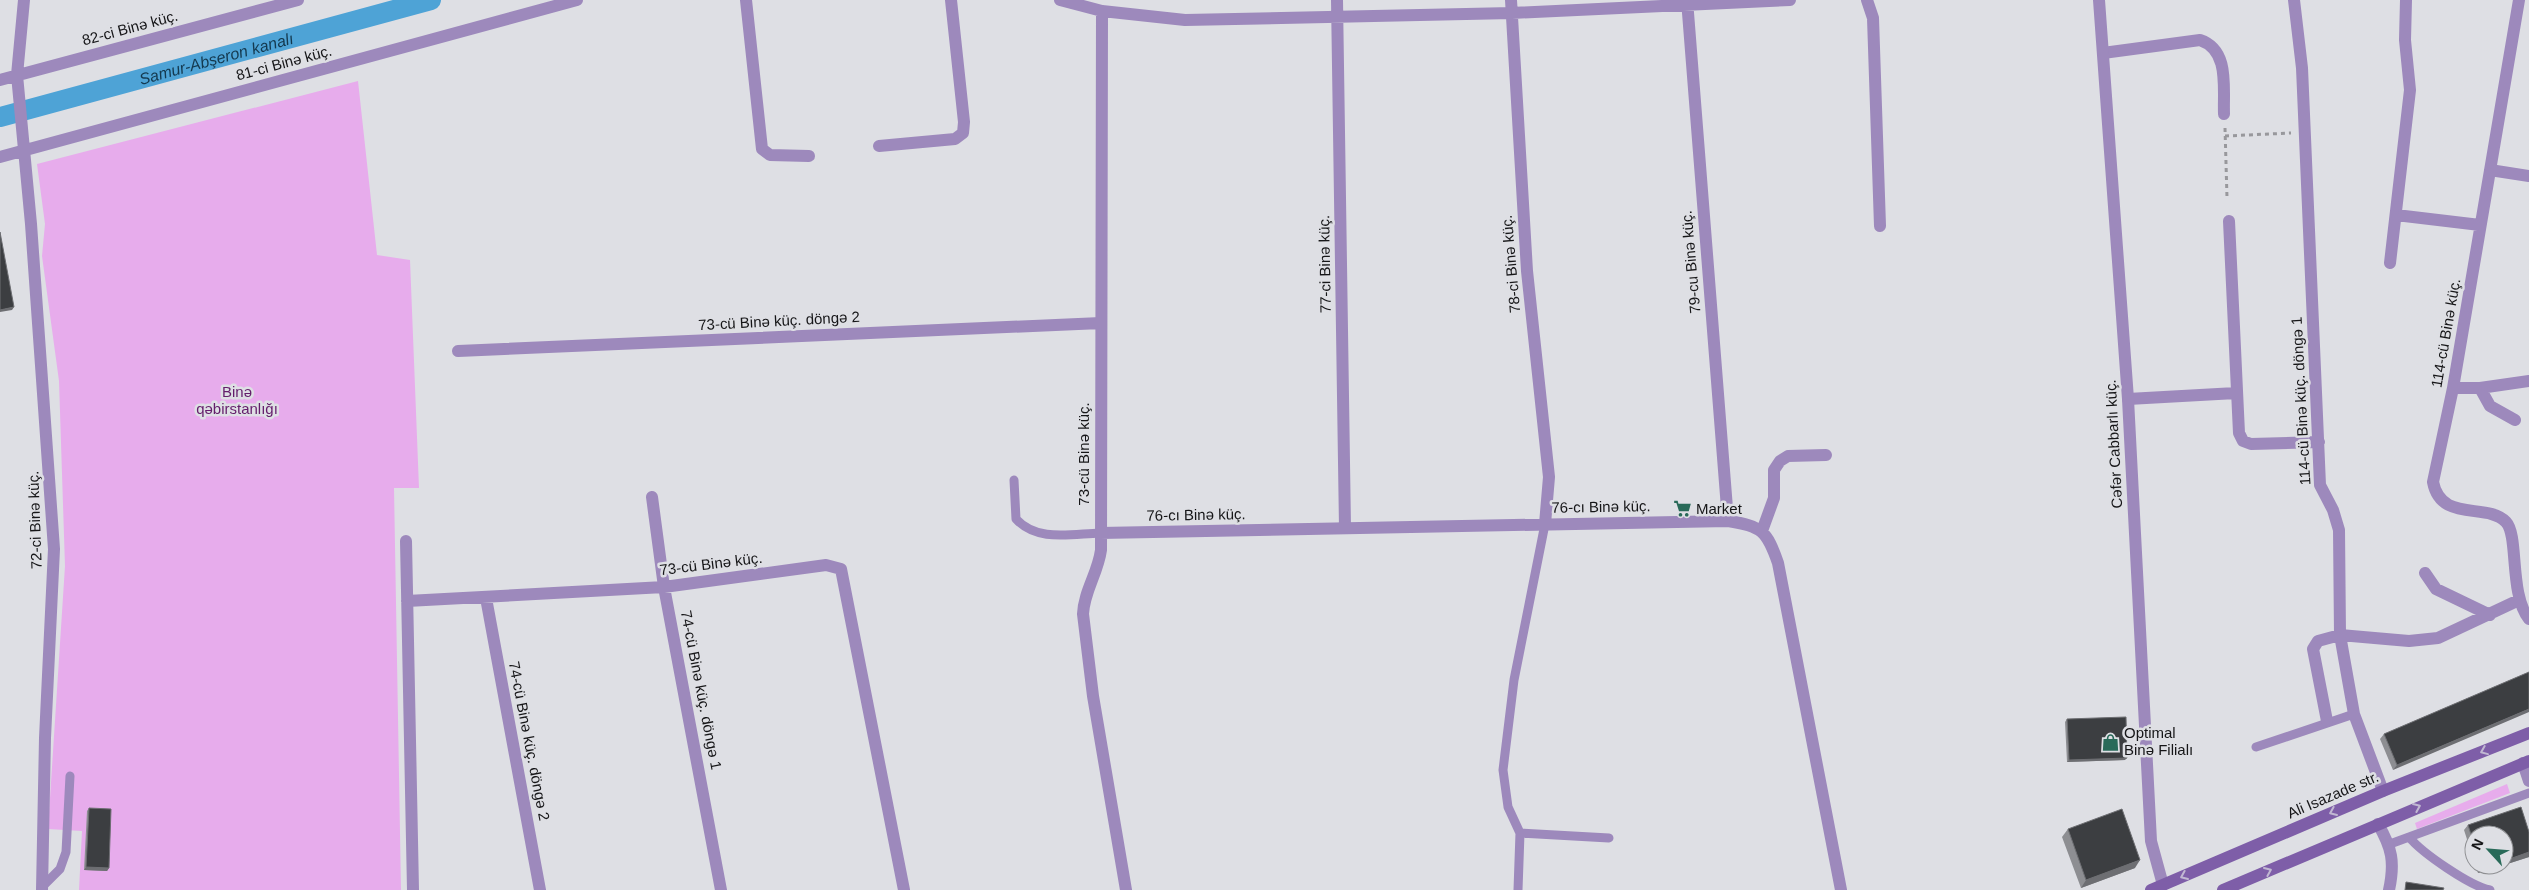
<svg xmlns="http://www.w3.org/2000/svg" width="2529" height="890" viewBox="0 0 2529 890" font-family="Helvetica,sans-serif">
  <rect width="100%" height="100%" fill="#dedfe4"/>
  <path fill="#e7acec" d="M 358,81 L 377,255 L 410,260 L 419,488 L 394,488 L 401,890 L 79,890 L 82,831 L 48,829 L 65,566 L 59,381 L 42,256 L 45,224 L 37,164 Z
    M 2507,784 L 2510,793 L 2417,829 L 2415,823 Z"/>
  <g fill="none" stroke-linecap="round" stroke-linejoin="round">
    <path stroke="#4ea3d6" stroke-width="20" id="s1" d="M 0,117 L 431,0"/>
    <path stroke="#98989c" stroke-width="3" stroke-dasharray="4 4" stroke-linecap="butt" d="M 2225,128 L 2227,198
      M 2225,136 L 2291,133"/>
    <path stroke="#9d89bc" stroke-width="9" d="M 1014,480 L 1016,519 C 1037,542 1070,534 1100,533
      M 2256,747 L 2354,714
      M 1520,833 L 1609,838
      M 2409,837 C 2422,853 2470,886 2490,890
      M 2390,844 L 2529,793
      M 42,887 L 60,869 L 66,852 L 70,776
      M 1518,890 L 1520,833 L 1508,807 L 1503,770 L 1514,680 L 1545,524"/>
    <path stroke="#9d89bc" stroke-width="12" d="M 24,0 L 17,75 L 31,224 L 54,549 L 45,738 L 42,890
      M 746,0 L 762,149 L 770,155 L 809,156
      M 1060,0 L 1102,11 L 1185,20 L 1512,13 L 1790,0
      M 1337,0 L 1345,528
      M 1511,0 L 1527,271 L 1549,477 L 1545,524
      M 1687,0 L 1728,521
      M 1867,0 L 1873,18 L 1880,226
      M 2294,0 L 2302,68 L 2320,485 L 2333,510 L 2339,530 L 2340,635 L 2354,714 L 2383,791
      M 2519,0 L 2453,388 L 2433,482 C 2441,523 2487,502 2506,522 C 2519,536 2509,594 2529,619
      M 1102,11 L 1101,550 C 1098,573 1084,591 1083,614 L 1093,696 L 1126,890
      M 2103,53 L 2200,40 C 2230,50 2223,88 2224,114
      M 0,80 L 298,0
      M 879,146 L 955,139 L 963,133 L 964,122 L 951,0
      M 0,157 L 577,0
      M 2490,170 L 2529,176
      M 2396,215 L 2480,225
      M 2229,221 L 2239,433 L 2243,441 L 2251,444 L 2319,442
      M 2390,263 L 2410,90 L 2405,40 L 2406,0
      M 458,351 L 1101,323
      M 2453,388 L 2480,388 L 2529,381
      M 2480,388 L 2490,406 L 2515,420
      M 2128,399 L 2236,393
      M 652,497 L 664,587 L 721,890
      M 1762,531 L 1774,498 L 1774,470 L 1780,461 L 1788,456 L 1826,455
      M 1100,533 L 1728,521 C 1762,526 1767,531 1778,563 L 1841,890
      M 406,541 L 413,890
      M 2425,573 L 2436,589 L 2490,615
      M 486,598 L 540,890
      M 407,601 L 664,587 L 826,565 L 841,569 L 904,890
      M 2327,721 L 2313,649 L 2318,641 L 2340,635 L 2409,641 L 2438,638 L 2519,600
      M 2523,763 L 2529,781"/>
    <path stroke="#9d89bc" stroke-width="12" d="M 2099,0 L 2128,399 L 2151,841 L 2163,885
      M 2378,824 C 2392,848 2395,862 2389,890"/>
    <path stroke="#7e5ea8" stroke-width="12" d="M 2151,890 L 2383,791 L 2529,733
      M 2223,890 L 2529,761"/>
  </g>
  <path fill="#8d8e92" d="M 2529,672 L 2393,770 L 2380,739 L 2384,734 Z
    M 2067,719 L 2125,760 L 2067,762 L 2065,722 Z
    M 2521,807 L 2529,832 L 2529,857 L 2504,865 L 2504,835 L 2474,835 L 2474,861 L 2464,830 L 2468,825 Z
    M 89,808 L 109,868 L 107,871 L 84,870 L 87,811 Z
    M 2068,829 L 2135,868 L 2081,888 L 2062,837 Z
    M 2475,865 L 2503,865 L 2478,873 Z"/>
  <path fill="#6d6e72" d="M 14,307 L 12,310 L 0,312 L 0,310 Z
    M 2529,709 L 2529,712 L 2393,770 L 2397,765 Z
    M 2127,758 L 2125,760 L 2067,762 L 2069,760 Z
    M 2529,852 L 2529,857 L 2504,865 L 2504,861 Z
    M 2140,860 L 2135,868 L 2081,888 L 2086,880 Z
    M 2491,865 L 2503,865 L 2478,873 L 2482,868 Z
    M 86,867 L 109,868 L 107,871 L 84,870 Z"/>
  <path fill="#3c3e41" stroke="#6d6e72" d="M 0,232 L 14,307 L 0,310 Z
    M 2529,672 L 2529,709 L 2397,765 L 2384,734 Z
    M 2126,717 L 2127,758 L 2069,760 L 2067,719 Z
    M 2521,807 L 2529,832 L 2529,852 L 2504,861 L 2504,835 L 2474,835 L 2474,844 L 2468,825 Z
    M 89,808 L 111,809 L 109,868 L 86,867 Z
    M 2122,809 L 2140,860 L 2086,880 L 2068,829 Z
    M 2481,865 L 2491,865 L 2482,868 Z
    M 2406,882 L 2444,888 L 2443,890 L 2405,890 Z"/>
  <defs><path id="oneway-chevron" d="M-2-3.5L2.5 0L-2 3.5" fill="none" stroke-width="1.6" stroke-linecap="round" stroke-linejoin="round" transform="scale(1.25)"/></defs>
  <g stroke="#c1b8d2">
    <use href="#oneway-chevron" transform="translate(2484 751) rotate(158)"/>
    <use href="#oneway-chevron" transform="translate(2417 807) rotate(-23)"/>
    <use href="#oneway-chevron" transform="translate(2333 812) rotate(157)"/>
    <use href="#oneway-chevron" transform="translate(2268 871) rotate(-23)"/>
    <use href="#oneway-chevron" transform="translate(2184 876) rotate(157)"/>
  </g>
  <defs>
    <symbol id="supermarket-bare" viewBox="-9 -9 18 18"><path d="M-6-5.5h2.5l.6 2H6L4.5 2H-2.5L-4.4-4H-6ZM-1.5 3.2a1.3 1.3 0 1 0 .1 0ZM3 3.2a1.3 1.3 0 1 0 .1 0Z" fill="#296a59" stroke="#dedfe4" stroke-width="2.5" paint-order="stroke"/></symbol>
    <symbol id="shop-bare" viewBox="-9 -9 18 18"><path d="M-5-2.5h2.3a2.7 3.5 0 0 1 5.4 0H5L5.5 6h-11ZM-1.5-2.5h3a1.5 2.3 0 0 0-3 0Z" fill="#296a59" stroke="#dedfe4" stroke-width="2.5" paint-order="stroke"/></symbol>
  </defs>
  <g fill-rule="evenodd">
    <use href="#supermarket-bare" x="1670" y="496" width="25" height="25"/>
    <use href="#shop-bare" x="2098" y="730" width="25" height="25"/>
  </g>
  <g text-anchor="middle" stroke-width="5" stroke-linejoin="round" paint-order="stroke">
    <g font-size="15" fill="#161618" stroke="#dedfe4">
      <text transform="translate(130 28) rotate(-15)" y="5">82-ci Binə küç.</text>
      <text transform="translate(284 63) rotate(-15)" y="5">81-ci Binə küç.</text>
      <text transform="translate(1691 262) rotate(-95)" y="5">79-cu Binə küç.</text>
      <text transform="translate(1325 264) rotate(-91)" y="5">77-ci Binə küç.</text>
      <text transform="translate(1511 264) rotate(-95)" y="5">78-ci Binə küç.</text>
      <text transform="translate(779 321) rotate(-3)" y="5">73-cü Binə küç. döngə 2</text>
      <text transform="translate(2446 333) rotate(-80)" y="5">114-cü Binə küç.</text>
      <text transform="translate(2301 401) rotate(-93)" y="5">114-cü Binə küç. döngə 1</text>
      <text transform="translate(2114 444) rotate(-93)" y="5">Cəfər Cabbarlı küç.</text>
      <text transform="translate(1084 454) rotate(-90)" y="5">73-cü Binə küç.</text>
      <text transform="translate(1601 507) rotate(-1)" y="5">76-cı Binə küç.</text>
      <text transform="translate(1196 515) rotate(-1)" y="5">76-cı Binə küç.</text>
      <text transform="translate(35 520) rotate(-92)" y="5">72-ci Binə küç.</text>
      <text transform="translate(711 564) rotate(-7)" y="5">73-cü Binə küç.</text>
      <text transform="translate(701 690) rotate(79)" y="5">74-cü Binə küç. döngə 1</text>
      <text transform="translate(529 741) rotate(79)" y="5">74-cü Binə küç. döngə 2</text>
      <text transform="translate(2333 795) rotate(-23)" y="5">Ali Isazade str.</text>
    </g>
    <g font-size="15" fill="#641d6b" stroke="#dedfe4">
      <text x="237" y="397">Binə<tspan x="237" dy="17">qəbirstanlığı</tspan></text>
    </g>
    <g font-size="15" fill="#161618" stroke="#dedfe4" text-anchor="start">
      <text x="1696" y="514">Market</text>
      <text x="2124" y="738">Optimal<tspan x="2124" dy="17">Binə Filialı</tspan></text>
    </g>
    <g font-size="16" font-style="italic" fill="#14394f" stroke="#dedfe4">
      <text dy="6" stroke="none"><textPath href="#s1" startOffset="224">Samur-Abşeron kanalı</textPath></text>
    </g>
  </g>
  <g transform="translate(2489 850) rotate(296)"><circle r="24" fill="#dedfe4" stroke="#8e8f92"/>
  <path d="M0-4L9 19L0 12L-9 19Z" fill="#296a59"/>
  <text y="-8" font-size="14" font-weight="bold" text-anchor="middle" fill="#161618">N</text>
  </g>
</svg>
